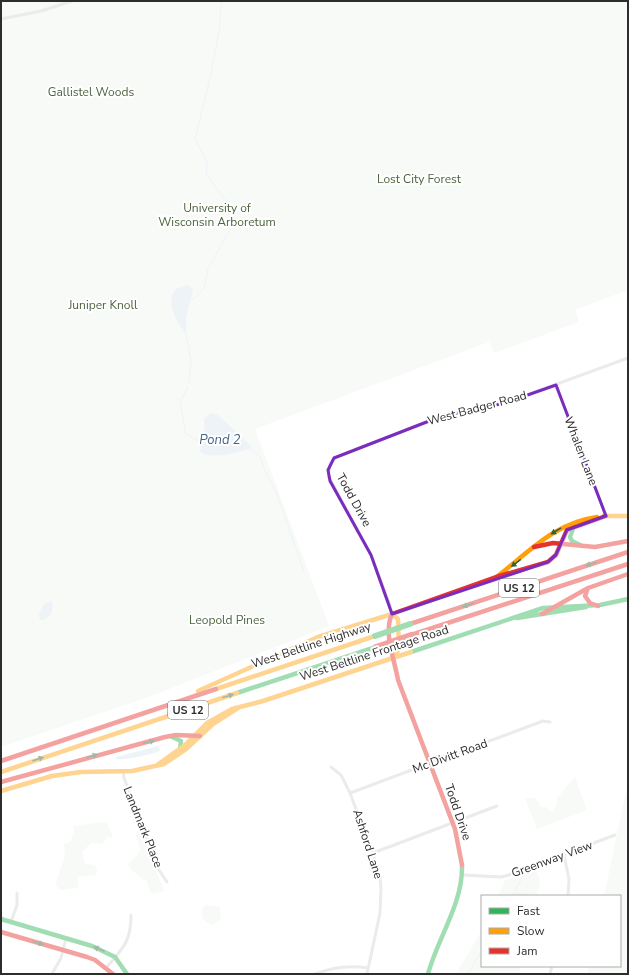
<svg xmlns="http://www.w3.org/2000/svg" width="629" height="975" viewBox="0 0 629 975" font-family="'Nunito Sans',sans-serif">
  <rect width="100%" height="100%" fill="#fff"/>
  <path fill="#eef3ec" d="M 1,1 L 628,1 L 628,290 L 575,310 L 579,322 L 494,353 L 489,342 L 255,429 L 329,626 L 149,697 L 1,747 Z
    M 575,777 L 587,810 L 537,829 L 525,798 L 536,798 L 541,807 L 546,807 L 552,812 L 557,805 L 557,798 Z
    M 628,782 L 628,974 L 587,974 L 589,966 L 620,966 L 620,896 L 604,896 Z
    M 104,822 L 107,823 L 112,835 L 112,838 L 108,836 L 102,844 L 91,843 L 82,852 L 85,864 L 95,865 L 97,870 L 96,875 L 77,877 L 79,887 L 61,890 L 55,885 L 65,856 L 64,844 L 70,842 L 74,833 L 73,826 Z
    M 138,831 L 141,832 L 164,891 L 155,894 L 150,893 L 147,881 C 138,878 138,873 131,870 L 128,864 C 143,849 142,854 135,833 Z
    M 536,869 L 540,882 L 537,896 L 498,896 L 505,880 Z
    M 205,905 L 220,907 L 221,919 L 213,925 L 207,923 L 202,917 L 202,910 Z
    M 482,930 L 482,966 L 521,966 L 519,974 L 456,974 Z"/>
  <path fill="#dae4ee" d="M 187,285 L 193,289 L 186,318 L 186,331 L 184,332 C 176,318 165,303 176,289 Z
    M 211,413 L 218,415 L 251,446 L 251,449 C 238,452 211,460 200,452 L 205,429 L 204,419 Z
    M 51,601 L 53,605 L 51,614 L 44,620 L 41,620 L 38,615 L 44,604 Z
    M 158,746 L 160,751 C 153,754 122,761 116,759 L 116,757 Z"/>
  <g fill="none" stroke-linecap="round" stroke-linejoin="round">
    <path stroke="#dae4ee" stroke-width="1" d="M 212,68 L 220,26 L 221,1
      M 190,301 L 195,298 L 204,288 L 208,269 L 233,224 L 232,209 L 206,174 L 207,163 L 195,139 L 212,70
      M 185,330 L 191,360 L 189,383
      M 188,387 L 180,402 L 186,434 L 198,441 L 202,441
      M 251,449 L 260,457 L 266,473 L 277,494 L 304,572
      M 515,893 L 528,896
      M 512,896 L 521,880
      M 468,974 L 482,950"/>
    <path stroke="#d2d2d2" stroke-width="3" d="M 1,19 L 41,11 L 72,1
      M 556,385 L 606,516
      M 392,614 L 389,603 L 371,555 L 328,476 L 330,464 L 334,458 L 442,416 L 505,403 L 628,358
      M 331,767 L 341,775 L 350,793 L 374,857 L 380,877 L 381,889 L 380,913 L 367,974
      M 123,771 L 124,778 L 159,870 L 167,882
      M 350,793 L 543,721 L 550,722
      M 373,853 L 497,806
      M 564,855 L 569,879 L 568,896
      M 463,875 L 501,877 L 509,875 L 615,835
      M 11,922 L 17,905 L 17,893
      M 106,968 C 123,948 131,942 131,915
      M 52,974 L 61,958 L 66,938
      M 315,974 C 333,967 349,965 368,968
      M 550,974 L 552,966"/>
    <path stroke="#30b455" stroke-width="4.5" d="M 574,526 L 570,537 L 572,541 L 580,545
      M 517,618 L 586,607
      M 411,652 L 543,608 L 600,605 L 628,599
      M 237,693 L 376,647
      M 172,737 L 181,741 L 180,749
      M 1,919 L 92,946 L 115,957 L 127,974
      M 428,974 C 438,937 463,904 462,865"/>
    <path stroke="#ff9f0a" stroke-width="4.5" d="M 604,516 L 628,516
      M 499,575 C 531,550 555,523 597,517
      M 392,614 L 398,619 L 399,649 L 394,657
      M 216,689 L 375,636
      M 198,691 L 318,637 L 392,614
      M 157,765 L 185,745 L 207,723 L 232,709 L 263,701 L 411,652
      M 1,772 L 237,693
      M 1,791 L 52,776 L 81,772 L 132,771 L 164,764 L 185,750 L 213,724 L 238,708"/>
    <path stroke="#e5322d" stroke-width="4.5" d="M 534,547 L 553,543 L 595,547 L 628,541
      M 588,588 L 585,596 L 590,603 L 598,606
      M 392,614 C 383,633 395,661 398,680 L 455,829 L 462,865
      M 392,614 L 496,577 L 548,562 L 556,555 L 567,530 L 606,516
      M 542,614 L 588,588 L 628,574
      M 410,624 L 628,552
      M 411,635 L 628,564
      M 1,761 L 216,689
      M 1,782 L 165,737 L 176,735 L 200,736
      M 1,932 L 87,957 L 95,960 L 113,974"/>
    <path stroke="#30b455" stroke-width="6" d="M 375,636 L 410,624"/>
    <path stroke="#e5322d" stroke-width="6" d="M 376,647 L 411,635"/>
  </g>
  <defs><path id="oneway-solid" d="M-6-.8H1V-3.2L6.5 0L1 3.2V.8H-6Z"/></defs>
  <g fill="#2e633d">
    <use href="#oneway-solid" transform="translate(556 531) rotate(148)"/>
    <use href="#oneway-solid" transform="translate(516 563) rotate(143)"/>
    <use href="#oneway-solid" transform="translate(591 564) rotate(162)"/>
    <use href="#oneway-solid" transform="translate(468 605) rotate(162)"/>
    <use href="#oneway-solid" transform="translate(228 696) rotate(-18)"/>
    <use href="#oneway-solid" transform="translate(149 742) rotate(-15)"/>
    <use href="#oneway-solid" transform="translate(92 756) rotate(-16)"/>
    <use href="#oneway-solid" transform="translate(38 759) rotate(-19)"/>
    <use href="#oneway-solid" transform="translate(38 943) rotate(16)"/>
    <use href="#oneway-solid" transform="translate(99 949) rotate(-156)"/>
  </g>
  <path d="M0 0H629V975H0ZM 556,385 L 606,516 L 567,530 L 556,555 L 548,562 L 392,614 L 371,555 L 330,481 L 328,470 L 334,458 L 442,416 L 505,403 Z" fill="#fff" fill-opacity=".55" fill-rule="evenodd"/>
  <path fill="none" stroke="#7b2cbf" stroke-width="3" stroke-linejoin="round" d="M 556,385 L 606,516 L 567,530 L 556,555 L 548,562 L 392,614 L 371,555 L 330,481 L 328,470 L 334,458 L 442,416 L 505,403 Z"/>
  <g text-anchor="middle" stroke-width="4" stroke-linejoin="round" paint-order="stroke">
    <g fill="#fff" stroke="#6c6c6c" stroke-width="1">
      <rect x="499" y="579" width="40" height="18" rx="3"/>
      <rect x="168" y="701" width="40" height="18" rx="3"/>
    </g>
    <g font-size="11" font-weight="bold" fill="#2d2d2d">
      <text x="519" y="592">US 12</text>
      <text x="188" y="714">US 12</text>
    </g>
    <g font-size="12" fill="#4c643f" stroke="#fff">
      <text x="91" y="96">Gallistel Woods</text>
      <text x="419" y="183">Lost City Forest</text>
      <text x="217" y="212">University of<tspan x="217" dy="14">Wisconsin Arboretum</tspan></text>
      <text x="103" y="309">Juniper Knoll</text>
      <text x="227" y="624">Leopold Pines</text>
    </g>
    <g font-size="12" fill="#2d2d2d" stroke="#fff">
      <text transform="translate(477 408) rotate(-15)" y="4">West Badger Road</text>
      <text transform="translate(581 451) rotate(69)" y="4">Whalen Lane</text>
      <text transform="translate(354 500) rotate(61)" y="4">Todd Drive</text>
      <text transform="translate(311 645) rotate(-18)" y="4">West Beltline Highway</text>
      <text transform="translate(374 653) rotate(-18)" y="4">West Beltline Frontage Road</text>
      <text transform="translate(450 756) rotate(-20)" y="4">Mc Divitt Road</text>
      <text transform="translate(458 812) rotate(71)" y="4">Todd Drive</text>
      <text transform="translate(143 827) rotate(68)" y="4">Landmark Place</text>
      <text transform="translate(368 844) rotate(72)" y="4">Ashford Lane</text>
      <text transform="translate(552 859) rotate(-20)" y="4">Greenway View</text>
    </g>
    <g font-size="13" font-style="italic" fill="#446586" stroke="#fff">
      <text x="220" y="444">Pond 2</text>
    </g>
  </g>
  <rect width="629" height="975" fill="none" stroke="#2d2d2d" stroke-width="4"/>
  <rect x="481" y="895" width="140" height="72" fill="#ffffff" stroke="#ababab"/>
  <rect x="489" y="908" width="20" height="6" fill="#30b455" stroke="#ababab"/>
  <text x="517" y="915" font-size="12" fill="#2d2d2d">Fast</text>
  <rect x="489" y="928" width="20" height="6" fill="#ff9f0a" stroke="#ababab"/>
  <text x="517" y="935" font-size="12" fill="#2d2d2d">Slow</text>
  <rect x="489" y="948" width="20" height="6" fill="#e5322d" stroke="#ababab"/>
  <text x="517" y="955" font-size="12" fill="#2d2d2d">Jam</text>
</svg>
